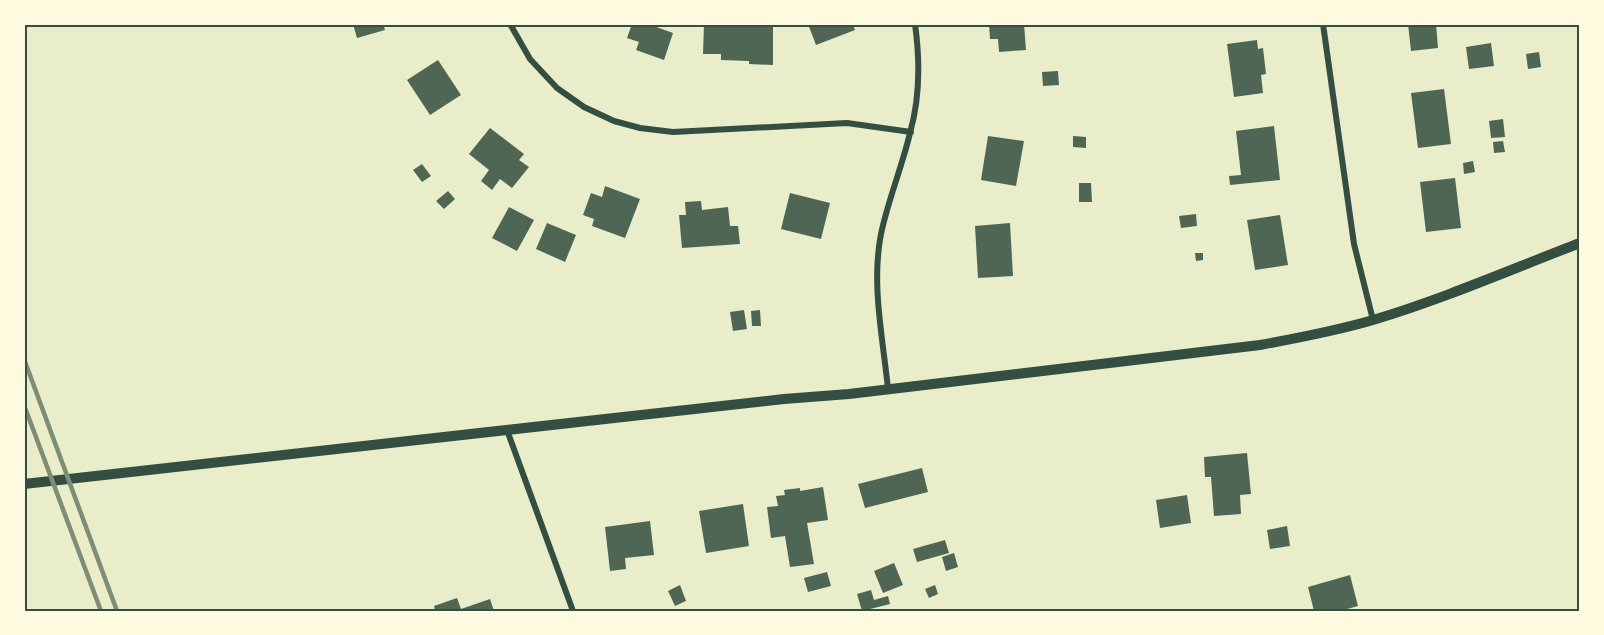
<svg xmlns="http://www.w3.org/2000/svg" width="1604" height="635" viewBox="0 0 1604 635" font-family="Cabin,sans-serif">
  <rect width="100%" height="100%" fill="#e9edc9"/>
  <path fill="#4f6655" d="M 353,24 L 383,24 L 385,30 L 357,38 Z
    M 632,24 L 648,24 L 673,33 L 664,60 L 636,50 L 639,42 L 627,38 Z
    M 704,24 L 773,24 L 773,65 L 749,64 L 749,61 L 721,60 L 721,54 L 703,54 Z
    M 808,24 L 853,24 L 855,30 L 816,45 Z
    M 989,24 L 1024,24 L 1026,50 L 999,52 L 998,39 L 990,39 Z
    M 1408,24 L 1436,24 L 1438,48 L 1411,51 Z
    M 1257,40 L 1258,49 L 1263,48 L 1266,74 L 1261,75 L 1263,93 L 1234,97 L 1227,44 Z
    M 1491,43 L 1494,66 L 1469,69 L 1466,47 Z
    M 1539,52 L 1541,67 L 1528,69 L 1526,54 Z
    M 438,60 L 461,95 L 430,115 L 407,80 Z
    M 1058,71 L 1059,85 L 1043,86 L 1042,72 Z
    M 1444,89 L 1451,144 L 1418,148 L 1411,93 Z
    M 1503,119 L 1505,137 L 1491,138 L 1489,121 Z
    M 1274,126 L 1280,180 L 1230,185 L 1229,176 L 1241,175 L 1236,131 Z
    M 490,128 L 524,154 L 519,160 L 529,167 L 512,188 L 500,179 L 492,190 L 481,181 L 489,170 L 469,154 Z
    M 988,136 L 1024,141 L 1016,186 L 981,180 Z
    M 1073,136 L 1086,137 L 1086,148 L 1073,147 Z
    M 1503,141 L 1505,152 L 1494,153 L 1493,142 Z
    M 1473,161 L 1475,172 L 1464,174 L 1463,163 Z
    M 422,164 L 431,176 L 422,182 L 413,170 Z
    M 1455,178 L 1461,228 L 1426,232 L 1420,182 Z
    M 1079,183 L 1091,183 L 1092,202 L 1079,202 Z
    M 605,186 L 640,199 L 625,238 L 592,226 L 594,219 L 583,215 L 591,193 L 602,197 Z
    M 448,191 L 455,199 L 444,209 L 436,201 Z
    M 790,193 L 830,203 L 821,239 L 781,229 Z
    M 701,201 L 702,210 L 728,207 L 730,226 L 738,226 L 740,244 L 682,248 L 679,215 L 686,215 L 685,202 Z
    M 509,207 L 534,220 L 517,251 L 492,238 Z
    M 1196,214 L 1197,226 L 1181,228 L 1179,216 Z
    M 1280,215 L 1288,265 L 1255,270 L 1247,220 Z
    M 547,223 L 576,235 L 565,262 L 536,249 Z
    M 1010,223 L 1013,276 L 978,278 L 975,226 Z
    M 1195,253 L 1203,253 L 1203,260 L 1196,261 Z
    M 744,310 L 747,329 L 733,331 L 730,312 Z
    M 760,310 L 761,326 L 752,326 L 751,311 Z
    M 1247,453 L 1251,494 L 1240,495 L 1241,514 L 1214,516 L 1211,477 L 1205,477 L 1204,457 Z
    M 922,468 L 928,492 L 865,508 L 858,484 Z
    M 823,487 L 828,520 L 807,523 L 814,564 L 790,567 L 785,536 L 771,538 L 767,507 L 778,506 L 776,496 L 785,495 L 784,490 L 800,488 L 800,491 Z
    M 1187,495 L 1191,523 L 1160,528 L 1156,500 Z
    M 743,504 L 749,546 L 706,553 L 699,511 Z
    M 650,521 L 654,555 L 625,558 L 626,569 L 610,571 L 605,527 Z
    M 1287,526 L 1290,546 L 1270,549 L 1267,530 Z
    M 945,540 L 949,553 L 917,562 L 913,549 Z
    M 954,553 L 958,567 L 946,571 L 942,557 Z
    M 894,563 L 903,585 L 883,593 L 874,571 Z
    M 827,572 L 831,586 L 808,592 L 804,578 Z
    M 1350,575 L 1358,606 L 1340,611 L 1314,611 L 1308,587 Z
    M 680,585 L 686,601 L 675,606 L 668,591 Z
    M 935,585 L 938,594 L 929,598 L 925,589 Z
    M 871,590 L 874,600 L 888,596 L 890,604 L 862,611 L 857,594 Z
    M 457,598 L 461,609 L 490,599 L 494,611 L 435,611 L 434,606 Z"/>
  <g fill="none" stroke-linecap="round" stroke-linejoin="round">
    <path stroke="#344e41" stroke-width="6" d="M 510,24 L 530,59 L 557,88 L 584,107 L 614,121 L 640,128 L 673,132 L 847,123 L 911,132
      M 1323,24 L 1354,244 L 1373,320
      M 888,389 C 883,339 871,284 881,234 C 888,200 902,167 910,133 C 920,98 920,60 915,24
      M 507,430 L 573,611"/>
    <path stroke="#344e41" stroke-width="10" d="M 24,484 L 784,399 L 849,394 L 1260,345 C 1298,338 1336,331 1373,320 C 1443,299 1512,269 1580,243"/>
    <path stroke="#7c8e77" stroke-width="4.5" d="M 24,359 L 117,611
      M 24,405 L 101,611"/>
  </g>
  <rect width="1604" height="635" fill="none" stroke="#fefae0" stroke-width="51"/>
  <rect x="26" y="26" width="1552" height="584" fill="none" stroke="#344e41" stroke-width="2"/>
</svg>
